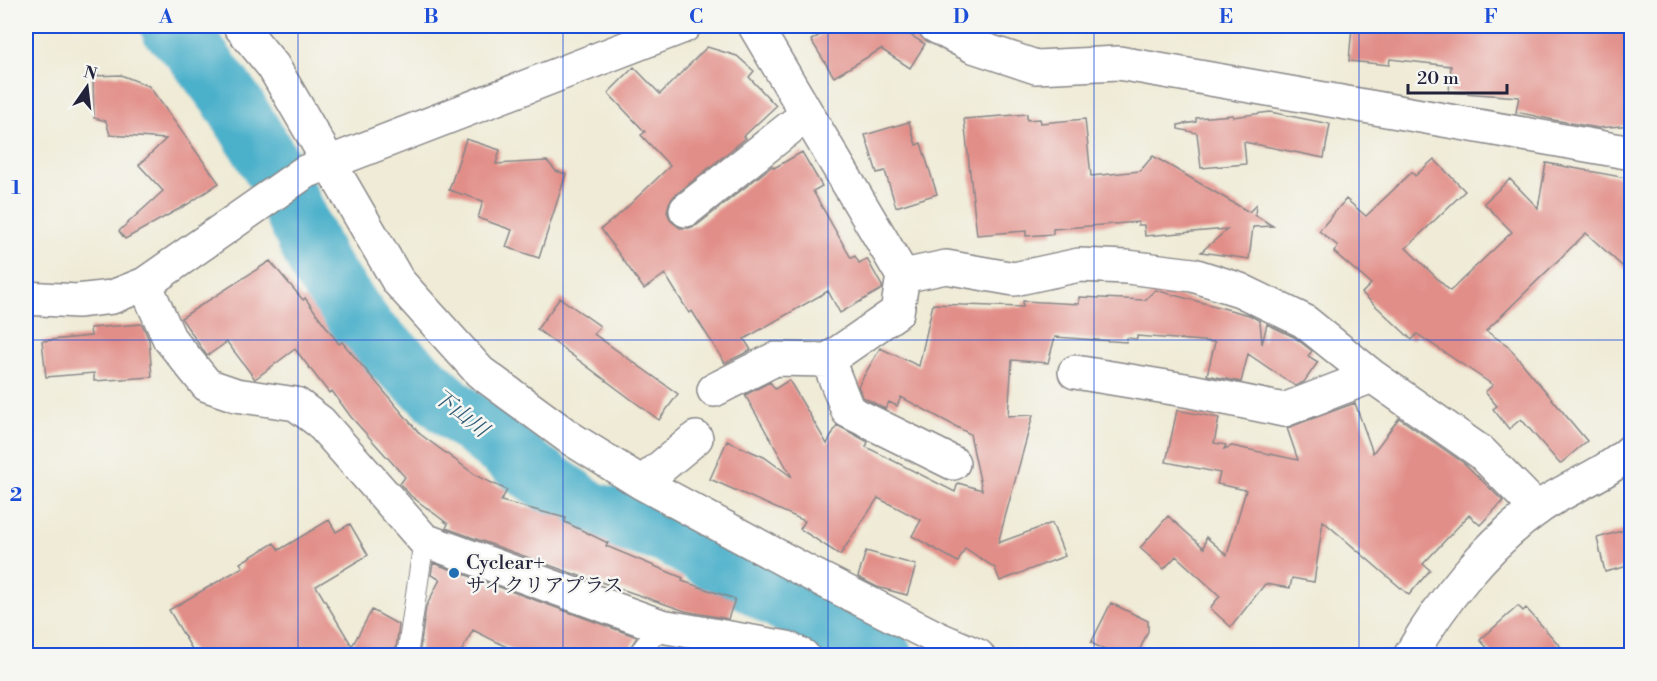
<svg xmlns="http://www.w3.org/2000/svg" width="1657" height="681" viewBox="0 0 1657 681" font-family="'Libre Bodoni','Noto Serif JP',serif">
  <rect width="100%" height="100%" fill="#f6f6f2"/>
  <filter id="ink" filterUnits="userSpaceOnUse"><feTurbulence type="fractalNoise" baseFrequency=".0167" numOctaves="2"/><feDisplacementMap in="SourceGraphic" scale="12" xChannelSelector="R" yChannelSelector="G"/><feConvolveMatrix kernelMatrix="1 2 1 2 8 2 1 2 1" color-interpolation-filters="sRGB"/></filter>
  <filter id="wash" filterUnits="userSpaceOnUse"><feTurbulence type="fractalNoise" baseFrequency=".008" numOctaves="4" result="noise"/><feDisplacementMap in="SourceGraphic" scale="24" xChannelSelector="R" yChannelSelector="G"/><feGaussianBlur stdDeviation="1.35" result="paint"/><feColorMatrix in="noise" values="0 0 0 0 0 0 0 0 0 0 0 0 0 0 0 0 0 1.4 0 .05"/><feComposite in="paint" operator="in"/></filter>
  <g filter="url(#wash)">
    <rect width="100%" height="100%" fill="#efebd6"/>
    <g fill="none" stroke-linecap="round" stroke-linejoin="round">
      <path stroke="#4bb0ca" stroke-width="60" d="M 170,26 L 192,48 L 232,101 L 275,171 L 320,267 L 368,333 L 450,407 L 529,469 L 590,511 L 670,535 L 795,608 L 883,656"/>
    </g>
    <g id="blocks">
      <path fill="#e28e88" d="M 836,26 L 916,26 L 907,33 L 925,44 L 910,68 L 881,49 L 834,77 L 811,40 Z
        M 1352,26 L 1558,26 L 1596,30 L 1632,29 L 1632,125 L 1598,128 L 1554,120 L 1516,112 L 1519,97 L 1449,92 L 1451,66 L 1390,59 L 1389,65 L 1349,61 Z
        M 707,47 L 737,56 L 754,71 L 749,77 L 776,106 L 744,136 L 746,138 L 674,196 L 669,203 L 667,212 L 671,221 L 680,228 L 689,228 L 697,225 L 772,166 L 774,168 L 802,152 L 822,186 L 813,191 L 851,258 L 855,256 L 859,263 L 867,259 L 882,286 L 882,289 L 840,313 L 828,291 L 744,339 L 751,350 L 725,363 L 692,311 L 689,313 L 665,274 L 644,289 L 601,229 L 622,212 L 670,166 L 641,135 L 645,132 L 608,93 L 634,67 L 660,94 Z
        M 121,75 L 149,86 L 219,183 L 188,204 L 125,239 L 119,231 L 163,191 L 139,165 L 166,139 L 110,135 L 106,121 L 94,118 L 93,76 Z
        M 1270,112 L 1330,124 L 1324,158 L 1244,142 L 1246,164 L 1201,168 L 1197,133 L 1178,129 L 1178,125 L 1196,122 L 1196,118 L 1233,115 L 1233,117 Z
        M 1027,114 L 1027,120 L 1040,119 L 1041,123 L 1085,119 L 1091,176 L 1140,171 L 1153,156 L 1249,212 L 1256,205 L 1255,215 L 1273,226 L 1253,227 L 1249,259 L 1201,252 L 1228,229 L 1145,236 L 1144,225 L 1138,225 L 1138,222 L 1053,229 L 1053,234 L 1026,236 L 1026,231 L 977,235 L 964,119 Z
        M 909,122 L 916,145 L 921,143 L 937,194 L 896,207 L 885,171 L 877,173 L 865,135 Z
        M 466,139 L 500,150 L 496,164 L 547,161 L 556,171 L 566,174 L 539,258 L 506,247 L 512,230 L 478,218 L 483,201 L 449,190 Z
        M 1434,159 L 1465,191 L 1406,248 L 1450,291 L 1512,232 L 1484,203 L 1510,179 L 1538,208 L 1546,163 L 1632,179 L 1632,275 L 1586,233 L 1486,331 L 1507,345 L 1587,441 L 1560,464 L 1521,419 L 1509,429 L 1493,409 L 1497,406 L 1485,392 L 1493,385 L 1417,334 L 1412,340 L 1362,293 L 1371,284 L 1334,252 L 1338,246 L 1319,231 L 1346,199 L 1366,216 L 1412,172 L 1415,176 Z
        M 270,261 L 303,300 L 305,298 L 339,344 L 342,342 L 420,434 L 477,476 L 507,490 L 501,501 L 566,518 L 565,522 L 608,543 L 606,546 L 683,578 L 682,581 L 735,599 L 728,619 L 685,611 L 595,580 L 599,583 L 446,528 L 448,524 L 411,496 L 400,484 L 405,477 L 351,417 L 332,391 L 329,393 L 295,349 L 255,379 L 227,342 L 207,356 L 181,318 Z
        M 1155,290 L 1249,315 L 1260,321 L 1262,344 L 1267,324 L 1294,337 L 1312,351 L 1308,356 L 1318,362 L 1304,382 L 1295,386 L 1248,354 L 1241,382 L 1207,375 L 1215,342 L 1137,336 L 1137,339 L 1127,338 L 1126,342 L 1055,337 L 1048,363 L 1012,360 L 1008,416 L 1033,415 L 998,543 L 1052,523 L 1065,556 L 1000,581 L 995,568 L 965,548 L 958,562 L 912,536 L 921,520 L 878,498 L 840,555 L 800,529 L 805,521 L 710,479 L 727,441 L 764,457 L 792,477 L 745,395 L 770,382 L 775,389 L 789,380 L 827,444 L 837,425 L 868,442 L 866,447 L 955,492 L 958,483 L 982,490 L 970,434 L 901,397 L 897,406 L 889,402 L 885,409 L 863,397 L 858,386 L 880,348 L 919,366 L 933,304 L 1023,307 L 1023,301 L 1079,304 L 1079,297 L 1145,300 Z
        M 560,298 L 600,326 L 594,334 L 678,394 L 659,420 L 537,329 Z
        M 142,324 L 149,340 L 152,377 L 94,381 L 94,373 L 46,377 L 42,341 L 91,336 L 90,328 Z
        M 1355,403 L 1373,453 L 1399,418 L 1465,464 L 1503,501 L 1480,525 L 1469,515 L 1423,564 L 1430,570 L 1409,595 L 1323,521 L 1314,582 L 1292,578 L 1290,588 L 1265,584 L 1231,627 L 1210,608 L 1220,596 L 1176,556 L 1164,569 L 1140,548 L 1168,516 L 1204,548 L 1206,537 L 1227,555 L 1246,490 L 1217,484 L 1220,473 L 1166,462 L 1177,410 L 1219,418 L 1214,443 L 1226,445 L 1224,449 L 1232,446 L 1298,460 L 1287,428 Z
        M 329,520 L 336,532 L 350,524 L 368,555 L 316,586 L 352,646 L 372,610 L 399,625 L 395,656 L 196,656 L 169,610 L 243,567 L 240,563 L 274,543 L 279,550 Z
        M 1632,528 L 1632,565 L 1605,572 L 1597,538 Z
        M 866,551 L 916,565 L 907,595 L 877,587 L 858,577 Z
        M 433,563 L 637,637 L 625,656 L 525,656 L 473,630 L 459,656 L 419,656 L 426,607 L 440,579 L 431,575 Z
        M 1111,603 L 1148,621 L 1148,631 L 1137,656 L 1117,656 L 1091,643 Z
        M 1518,606 L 1523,611 L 1526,608 L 1569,656 L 1495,656 L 1480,640 Z"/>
    </g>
  </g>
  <g filter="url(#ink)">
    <use href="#blocks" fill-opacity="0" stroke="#888688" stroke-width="1.5"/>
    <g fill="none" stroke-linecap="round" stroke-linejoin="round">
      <defs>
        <path id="service" d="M 407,656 L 424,540
          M 637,656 L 661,626"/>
        <path id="minor" d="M 240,26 L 273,66 L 398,281 L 480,372 L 570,438 L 642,483 L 809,573 L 939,639 L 978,656
          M 755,26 L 903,276 L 946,267 L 1014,279 L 1079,265 L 1127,267 L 1193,275 L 1240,290 L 1304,321 L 1372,376 L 1482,453 L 1537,509
          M 686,210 L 806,115
          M 145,284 L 169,338 L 207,385 L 236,395 L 296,404 L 320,422 L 424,540 L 661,626 L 787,648 L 803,656
          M 828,360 L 848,411 L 953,463
          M 1075,372 L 1191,391 L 1284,410 L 1372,376
          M 714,390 L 775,359 L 828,360 L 897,312 L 903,276
          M 642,483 L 696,438"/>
        <path id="tertiary" d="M 935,26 L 973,46 L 1036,67 L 1119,63 L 1632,153
          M 26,298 L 77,301 L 112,297 L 145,284 L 305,172 L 684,26
          M 1410,656 C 1442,601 1486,545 1538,508 C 1568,487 1605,475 1632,450"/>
      </defs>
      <use href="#service" stroke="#888688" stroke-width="22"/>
      <use href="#minor" stroke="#888688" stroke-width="36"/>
      <use href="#tertiary" stroke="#888688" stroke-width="36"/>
      <use href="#service" stroke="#fff" stroke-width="20"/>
      <use href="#minor" stroke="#fff" stroke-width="33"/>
      <use href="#tertiary" stroke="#fff" stroke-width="33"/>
    </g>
  </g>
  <path fill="none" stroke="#1d4ed8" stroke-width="1.5" stroke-opacity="0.55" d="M 298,26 L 298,656M 563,26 L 563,656M 828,26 L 828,656M 1094,26 L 1094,656M 1359,26 L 1359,656M 26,340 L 1632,340"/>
  <circle fill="#1f6fb2" stroke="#f6f6f2" stroke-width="2" cx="454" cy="573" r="6"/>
  <g text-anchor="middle" stroke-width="5" stroke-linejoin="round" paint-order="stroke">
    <g font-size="20" fill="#22223b" stroke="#f6f6f2" text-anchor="start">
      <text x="466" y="569">Cyclear+<tspan x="466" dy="23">サイクリアプラス</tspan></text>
    </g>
    <g font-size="21" font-style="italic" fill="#325b74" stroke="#f6f6f2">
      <text transform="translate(461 413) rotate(38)" y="7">下山川</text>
    </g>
  </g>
  <rect width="1657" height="681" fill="none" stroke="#f6f6f2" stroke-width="66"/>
  <g transform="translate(87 87) rotate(14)" stroke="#f6f6f2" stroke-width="4.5" paint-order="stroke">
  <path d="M0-4.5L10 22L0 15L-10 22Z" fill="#22223b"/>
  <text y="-9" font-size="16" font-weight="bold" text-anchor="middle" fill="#22223b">N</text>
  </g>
  <path d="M1408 84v9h99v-9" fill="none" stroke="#22223b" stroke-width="3"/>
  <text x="1417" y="84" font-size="18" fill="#22223b" stroke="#f6f6f2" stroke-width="4.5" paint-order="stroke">20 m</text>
  <rect x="33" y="33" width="1591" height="615" fill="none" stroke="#1d4ed8" stroke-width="2"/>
  <g font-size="20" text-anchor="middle" font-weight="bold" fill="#1d4ed8">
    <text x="166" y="23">A</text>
    <text x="431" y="23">B</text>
    <text x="696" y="23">C</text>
    <text x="961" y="23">D</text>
    <text x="1226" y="23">E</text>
    <text x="1491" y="23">F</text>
    <text x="16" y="194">1</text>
    <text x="16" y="501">2</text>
  </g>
</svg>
